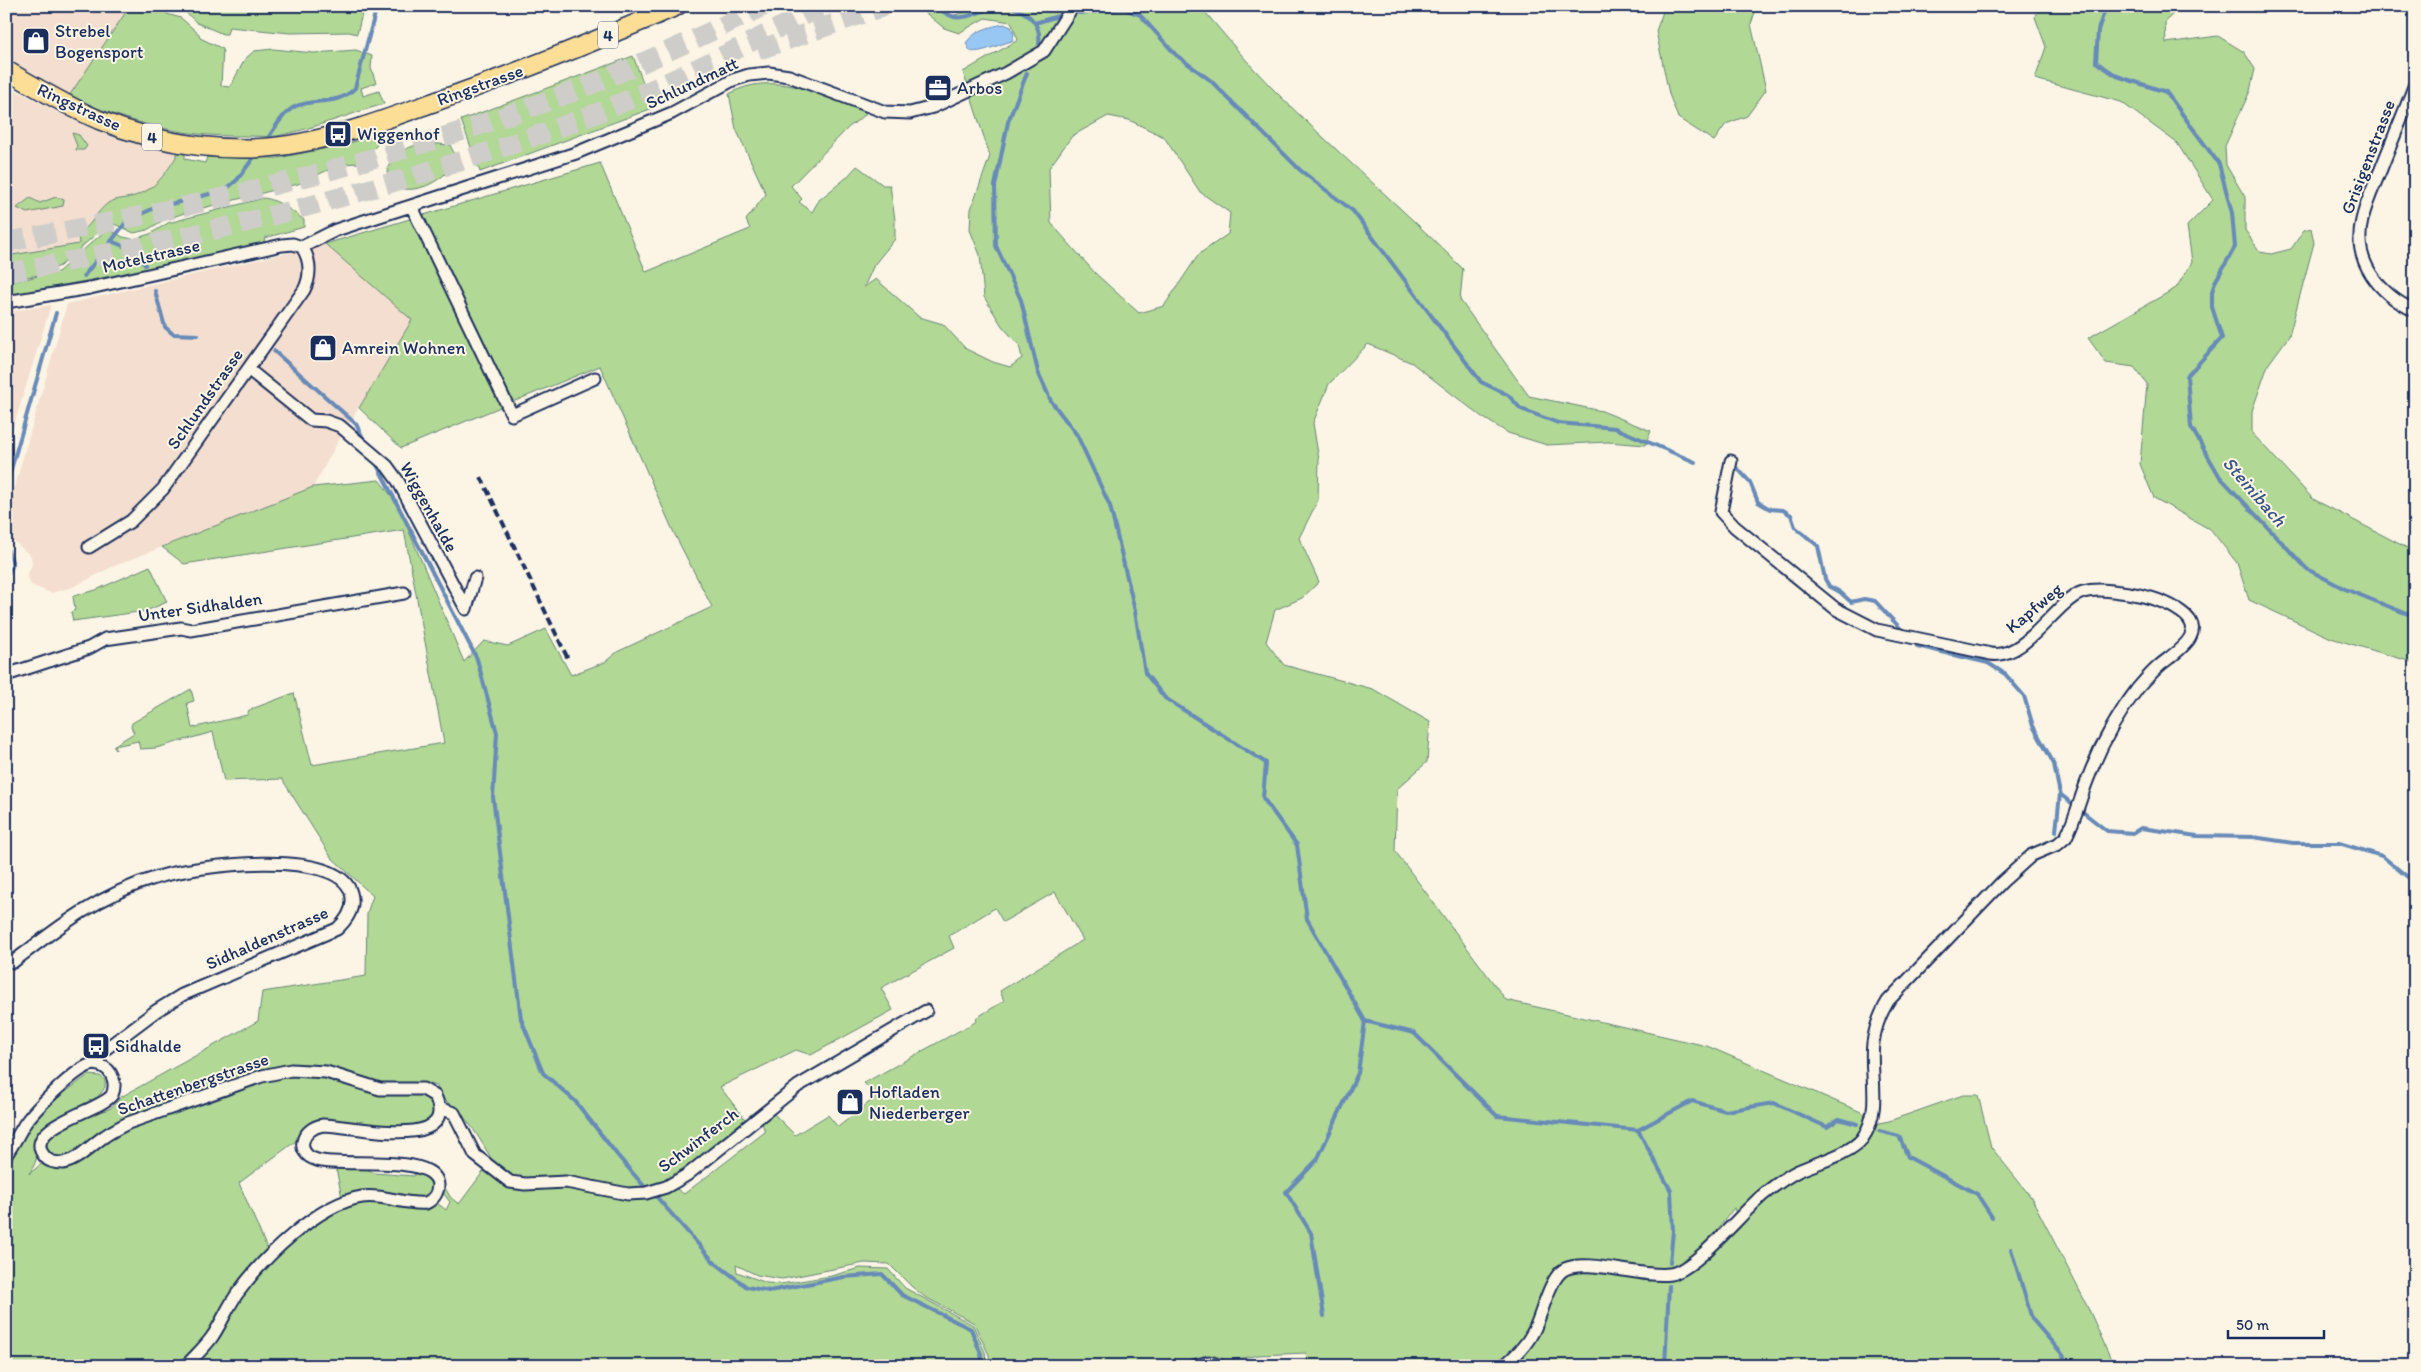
<svg xmlns="http://www.w3.org/2000/svg" width="2421" height="1372" viewBox="0 0 2421 1372" font-family="Itim,sans-serif">
  <rect width="100%" height="100%" fill="#fcf5e5"/>
  <filter id="ink" filterUnits="userSpaceOnUse"><feTurbulence type="fractalNoise" baseFrequency=".02" numOctaves="2"/><feDisplacementMap in="SourceGraphic" scale="10" xChannelSelector="R" yChannelSelector="G"/><feConvolveMatrix kernelMatrix="1 2 1 2 8 2 1 2 1" color-interpolation-filters="sRGB"/></filter>
  <g filter="url(#ink)">
    <path fill="#f4decf" d="M 6,6 L 130,6 L 69,96 L 6,59 Z
      M 6,85 L 86,126 L 115,137 L 176,153 L 176,157 L 155,186 L 145,193 L 111,201 L 105,206 L 86,229 L 78,234 L 79,244 L 6,257 Z
      M 325,244 L 412,320 L 339,440 L 313,487 L 112,567 L 73,587 L 51,593 L 31,585 L 27,575 L 32,565 L 31,556 L 9,537 L 6,517 L 67,304 Z
      M 51,305 L 6,451 L 6,312 Z"/>
    <path fill="#b1d894" stroke="#668479" fill-rule="evenodd" d="M 130,6 L 167,6 L 167,14 L 181,18 L 199,34 L 200,38 L 223,49 L 221,86 L 230,87 L 245,59 L 254,51 L 273,49 L 314,53 L 356,50 L 372,56 L 371,68 L 376,83 L 361,88 L 363,96 L 379,91 L 384,104 C 349,114 313,129 277,136 C 266,137 254,136 243,136 C 179,137 127,122 69,96 Z
      M 179,6 L 364,6 L 357,34 L 349,32 L 290,33 L 229,27 L 227,34 L 223,34 L 197,23 Z
      M 917,6 L 941,6 L 952,16 L 982,6 L 1019,6 L 1028,9 L 1048,6 L 1146,6 L 1152,13 L 1182,6 L 1200,6 C 1224,34 1247,63 1273,89 C 1335,151 1402,207 1463,269 L 1460,300 L 1529,396 L 1602,411 L 1651,431 L 1645,445 L 1608,442 L 1547,445 L 1508,433 L 1482,417 L 1412,363 L 1368,344 L 1329,384 L 1313,423 L 1319,460 L 1318,500 L 1299,538 L 1319,582 L 1302,598 L 1275,610 L 1266,642 L 1284,665 L 1373,689 L 1430,722 L 1427,762 L 1397,789 L 1395,851 L 1506,1000 L 1707,1046 L 1868,1115 L 1861,1131 L 1849,1143 L 1736,1214 L 1734,1208 C 1720,1226 1698,1257 1678,1267 C 1660,1276 1598,1264 1575,1262 L 1561,1265 C 1547,1282 1544,1305 1534,1325 C 1525,1341 1513,1354 1498,1366 L 1308,1366 L 1306,1353 L 1259,1355 L 1226,1361 C 1212,1351 1200,1357 1186,1366 L 990,1366 L 989,1355 L 974,1323 L 925,1297 L 912,1287 L 889,1264 L 864,1263 L 782,1279 L 757,1275 L 736,1265 L 737,1272 L 767,1283 L 781,1284 L 831,1276 L 860,1268 L 888,1269 L 905,1288 L 973,1325 L 985,1352 L 987,1366 L 191,1366 C 231,1308 266,1252 328,1217 C 340,1210 353,1202 367,1201 C 388,1198 418,1215 437,1203 L 446,1210 L 450,1202 L 443,1193 L 445,1188 L 451,1198 L 459,1204 L 492,1160 C 481,1141 462,1106 441,1099 L 437,1086 C 420,1080 404,1088 387,1086 C 340,1080 328,1054 274,1068 L 192,1099 L 64,1158 L 57,1158 L 47,1149 L 47,1137 L 68,1125 L 111,1108 L 121,1097 L 258,1021 L 262,992 L 366,976 L 367,913 L 373,896 L 331,857 L 282,779 L 224,781 L 213,732 L 156,748 L 140,749 L 138,741 L 115,746 L 116,750 L 113,746 L 134,733 L 131,727 L 132,723 L 191,689 L 194,701 L 187,703 L 192,728 L 247,715 L 249,710 L 294,693 L 312,765 L 444,743 L 404,530 L 184,564 L 162,547 L 313,487 L 379,480 L 397,503 L 464,662 L 484,641 L 508,646 L 546,629 L 571,675 L 605,662 L 617,652 L 712,607 L 674,533 L 600,366 L 401,448 L 359,408 L 412,320 L 325,244 L 600,163 L 646,272 L 750,229 L 746,220 L 766,194 L 736,129 L 729,94 C 772,69 824,95 865,110 L 865,115 L 849,127 L 791,186 L 802,199 L 799,202 L 812,212 L 819,200 L 846,178 L 857,166 L 883,185 L 890,185 L 895,220 L 895,239 L 874,265 L 864,287 L 876,279 L 919,317 L 943,324 L 966,349 L 993,362 L 1010,367 L 1022,358 L 1019,345 L 1002,326 L 984,297 L 980,255 L 970,230 L 971,209 L 990,156 L 963,72 L 1018,40 L 1011,22 L 985,18 L 959,33 L 944,28 ZM 1108,116 L 1129,120 L 1164,137 L 1200,192 L 1230,213 L 1228,234 L 1199,254 L 1164,306 L 1139,313 L 1095,273 L 1051,223 L 1049,168 L 1072,136 ZM 1055,892 L 1083,940 L 1000,991 L 1004,1001 L 976,1018 L 977,1021 L 864,1083 L 877,1096 L 838,1127 L 828,1115 L 795,1135 L 773,1113 L 761,1120 L 765,1132 L 684,1194 L 665,1181 L 748,1123 L 720,1087 L 796,1050 L 811,1055 L 893,1010 L 881,988 L 954,948 L 949,936 L 995,908 L 1003,922 Z
      M 1665,6 L 1757,6 L 1751,24 L 1766,90 L 1747,116 L 1726,124 L 1714,141 L 1678,118 L 1669,94 L 1656,31 Z
      M 2041,6 L 2179,6 L 2165,23 L 2166,43 L 2218,36 L 2244,52 L 2255,69 L 2250,91 L 2225,146 L 2226,165 L 2245,197 L 2245,230 L 2260,252 L 2271,254 L 2291,249 L 2304,230 L 2311,228 L 2314,243 L 2289,336 L 2268,365 L 2252,411 L 2252,433 L 2313,499 L 2415,552 L 2415,663 L 2331,638 L 2249,600 L 2237,563 L 2211,530 L 2154,498 L 2140,464 L 2147,384 L 2134,367 L 2106,363 L 2088,338 L 2176,288 L 2192,262 L 2187,226 L 2213,200 L 2177,143 L 2121,102 L 2035,79 L 2046,47 L 2035,17 Z
      M 633,56 L 653,108 L 480,172 L 461,120 Z
      M 391,131 L 359,163 L 341,164 L 298,184 L 187,212 L 162,221 L 147,230 L 134,233 L 114,224 L 104,227 L 60,266 L 40,275 L 6,280 L 6,256 L 79,244 L 78,234 C 91,227 96,212 108,203 C 114,199 123,199 131,197 C 154,191 164,176 176,157 L 176,153 L 185,154 L 185,159 L 205,163 L 207,157 L 278,158 L 339,146 Z
      M 72,133 L 79,135 L 87,146 L 84,150 L 76,150 L 77,146 Z
      M 426,143 L 450,145 L 454,153 L 456,163 C 440,182 416,197 390,185 C 380,160 404,146 426,143 Z
      M 56,197 L 64,200 L 63,206 L 27,213 L 17,208 L 30,198 L 40,203 Z
      M 264,198 C 279,200 292,211 304,220 L 304,227 L 265,238 L 264,242 L 144,270 L 6,296 L 6,283 L 58,272 L 105,231 L 110,230 L 123,237 L 133,239 L 150,234 L 168,223 Z
      M 150,566 L 167,602 L 146,611 L 73,621 L 71,612 L 75,610 L 73,596 L 96,590 Z
      M 307,1073 L 415,1093 C 430,1099 435,1104 432,1121 L 420,1128 L 317,1121 L 307,1126 L 296,1141 L 239,1183 L 269,1253 L 213,1329 L 181,1366 L 6,1366 L 6,1165 L 28,1127 L 58,1098 L 88,1075 L 100,1076 L 105,1080 L 105,1087 C 93,1111 57,1109 40,1130 C 32,1139 39,1150 36,1160 C 35,1165 31,1170 29,1174 L 41,1164 C 71,1176 86,1152 111,1138 C 148,1117 188,1111 227,1096 C 240,1091 252,1083 265,1079 C 278,1075 294,1075 307,1073 Z
      M 1963,1095 L 1978,1095 L 1991,1147 L 2031,1197 L 2087,1305 L 2114,1366 L 1508,1366 L 1565,1274 L 1586,1268 L 1663,1281 L 1674,1277 L 1763,1198 L 1797,1175 L 1847,1155 L 1874,1124 L 1889,1121 Z
      M 336,1168 L 365,1168 L 374,1173 L 414,1176 L 415,1171 L 425,1173 L 433,1183 L 433,1191 L 425,1199 L 342,1198 Z"/>
    <path fill="#99c7f4" stroke="#678ab8" d="M 1004,24 L 1011,27 L 1014,34 L 1012,41 C 999,44 981,54 970,51 L 966,43 C 975,30 989,27 1004,24 Z"/>
    <g fill="none" stroke-linecap="round" stroke-linejoin="round">
      <path stroke="#678ab8" stroke-width="4" d="M 937,6 C 959,29 973,11 1001,6
        M 1008,6 C 1027,11 1042,23 1039,44
        M 2106,6 L 2098,30 L 2096,62 L 2117,76 L 2166,92 L 2219,164 L 2232,213 L 2235,247 L 2215,282 L 2212,292 L 2212,307 L 2222,338 L 2187,376 L 2191,427 L 2220,477 L 2307,569 L 2345,589 L 2415,617
        M 1079,13 L 1124,9 L 1140,15 L 1176,55 L 1210,80 L 1300,170 L 1353,211 L 1481,382 L 1508,395 L 1521,409 L 1558,423 L 1615,428 L 1695,462
        M 1035,23 L 1058,16
        M 1027,73 L 1008,122 L 995,186 L 996,246 L 1021,300 L 1038,372 L 1051,401 L 1077,435 L 1110,506 L 1135,611 L 1145,673 L 1165,698 L 1266,763 L 1263,798 L 1297,845 L 1307,919 L 1365,1021 L 1414,1033 L 1497,1116 L 1638,1130 L 1692,1101 L 1726,1111 L 1774,1103 L 1827,1127 L 1839,1119 L 1857,1124
        M 266,141 C 274,130 283,112 296,106 C 317,98 338,106 355,88 L 377,6
        M 111,241 L 133,250 L 145,265
        M 84,276 L 127,221 L 152,209 L 225,190 L 237,180 L 257,153
        M 155,291 L 165,327 L 173,334 L 198,335
        M 274,351 L 356,424 L 365,442
        M 375,461 L 477,659 L 497,733 L 493,797 L 521,1019 L 543,1073 L 575,1101 L 618,1156 L 644,1186
        M 1738,469 L 1750,482 L 1758,502 L 1770,509 L 1783,510 L 1791,515 L 1795,527 L 1818,546 L 1825,579 L 1829,586 L 1840,592 L 1851,602 L 1864,599 L 1875,601 L 1902,630
        M 6,487 L 56,313
        M 6,546 L 13,564 L 6,578
        M 1917,646 L 1988,663 L 2005,674 L 2024,696 L 2033,726 L 2054,764 L 2060,794 L 2056,831
        M 2060,794 L 2107,831 L 2133,833 L 2141,828 L 2197,836 L 2253,837 L 2293,843 L 2339,843 L 2382,856 L 2415,883
        M 1638,1130 L 1671,1191 L 1673,1231 L 1670,1263
        M 1879,1131 L 1899,1136 L 1908,1157 L 1977,1194 L 1992,1217
        M 654,1194 L 714,1262 L 747,1287 L 769,1291 L 844,1277 L 882,1274 L 902,1295 L 971,1329 L 981,1354 L 983,1366
        M 2011,1249 L 2032,1319 L 2063,1355 L 2067,1366
        M 1324,1316 L 1311,1233 L 1286,1192 L 1317,1160 L 1358,1073 L 1365,1021
        M 1665,1366 L 1669,1286"/>
      <path stroke="#cfcdca" stroke-width="20" stroke-dasharray="20 10" stroke-linecap="butt" d="M 758,50 L 885,6
        M 6,242 C 190,209 372,166 548,101 C 622,74 693,40 764,6
        M 6,273 C 192,240 377,193 555,129 C 647,96 735,50 822,6"/>
      <defs>
        <path id="street" d="M 2415,84 C 2404,113 2392,141 2381,169 C 2374,186 2366,202 2362,220 C 2352,261 2379,294 2415,311
          M 412,207 L 512,415 L 595,378
          M 302,247 L 336,230 L 576,153 L 672,113 L 733,80 L 749,75 L 769,73 L 789,76 L 885,112 L 910,113 L 933,107 L 1006,73 L 1044,51 L 1073,6
          M 6,302 L 90,288 L 282,245 L 293,244 L 302,247
          M 248,369 L 311,420 L 326,421 L 340,426 L 387,466 L 398,481 L 466,609
          M 89,547 L 131,521 L 163,489 L 304,290 C 311,277 311,260 302,247
          M 466,609 L 475,578
          M 6,675 L 89,648 L 105,639 L 181,628 L 191,630 L 404,593
          M 13,962 C 58,927 102,893 158,877 C 194,866 338,846 351,893 C 355,907 348,919 337,929 L 182,995 L 156,1011 L 104,1050 L 99,1056 L 98,1065
          M 439,1108 L 454,1113 L 475,1155 L 510,1182 L 525,1184 L 566,1182 L 628,1194 L 646,1193 L 666,1187 L 687,1175 L 798,1086 L 926,1011
          M 6,1155 C 13,1145 18,1135 24,1125 C 33,1111 74,1070 90,1065 C 96,1063 103,1066 108,1070 C 114,1077 116,1086 112,1095 C 101,1111 19,1127 45,1157 C 49,1162 57,1163 63,1163 C 78,1161 92,1144 105,1136 C 112,1131 120,1127 128,1123 L 262,1076 L 291,1070 L 326,1072 L 380,1089 L 423,1089 L 435,1096 C 462,1153 348,1125 323,1125 C 302,1128 293,1153 317,1160 C 342,1168 436,1152 438,1185 C 438,1193 433,1200 426,1203 C 404,1205 384,1194 362,1197 C 317,1204 262,1259 237,1294 C 227,1308 221,1324 212,1337 C 205,1347 195,1356 186,1366
          M 1194,1366 L 1209,1362 L 1220,1366
          M 1504,1366 C 1515,1356 1526,1346 1533,1332 C 1542,1316 1549,1277 1565,1269 C 1587,1258 1642,1278 1670,1274 C 1695,1271 1742,1212 1764,1194 C 1774,1186 1786,1177 1798,1171 C 1816,1163 1850,1154 1862,1139 C 1883,1110 1869,1075 1873,1043 C 1875,1028 1880,1014 1888,1001 L 2002,882 L 2032,855 L 2058,844 L 2066,837 C 2075,820 2080,799 2087,781 C 2099,749 2117,715 2138,688 C 2145,680 2151,673 2159,666 C 2174,653 2211,633 2181,612 C 2166,601 2147,596 2128,593 C 2114,591 2097,588 2083,592 C 2055,601 2026,660 1991,654 L 1877,630 L 1836,609 L 1735,527 L 1721,512 L 1731,461"/>
        <path id="primary" d="M 6,70 C 37,88 67,106 99,120 C 160,145 235,156 300,143 C 348,134 392,117 437,101 C 518,73 598,40 677,6"/>
      </defs>
      <use href="#street" stroke="#1b2f5e" stroke-width="15"/>
      <use href="#primary" stroke="#1b2f5e" stroke-width="21"/>
      <use href="#street" stroke="#fcf5e5" stroke-width="11"/>
      <use href="#primary" stroke="#fdde96" stroke-width="18"/>
      <path stroke="#1b2f5e" stroke-width="4" stroke-dasharray="8 4" stroke-linecap="butt" d="M 481,477 L 568,659"/>
    </g>
  </g>
  <defs>
    <symbol id="shop-square" viewBox="-11 -11 22 22"><rect x="-9" y="-9" width="18" height="18" rx="4" fill="#1b2f5e" stroke="#fcf5e5"/><path d="M-5-2.5h2.3a2.7 3.5 0 0 1 5.4 0H5L5.5 6h-11ZM-1.5-2.5h3a1.5 2.3 0 0 0-3 0Z" fill="#fff"/></symbol>
    <symbol id="office-square" viewBox="-11 -11 22 22"><rect x="-9" y="-9" width="18" height="18" rx="4" fill="#1b2f5e" stroke="#fcf5e5"/><path d="M-6-3h4V-5.5h4V-3h4V5H-6ZM-1-4.5V-3h2v-1.5ZM-6 0V1H6V0Z" fill="#fff"/></symbol>
    <symbol id="bus-square" viewBox="-11 -11 22 22"><rect x="-9" y="-9" width="18" height="18" rx="4" fill="#1b2f5e" stroke="#fcf5e5"/><path d="M-5-6H5V4H4V6H2V4H-2V6H-4V4H-5ZM-3.5-4V0h7V-4ZM-3.5 1.2v1.5H-2V1.2ZM2 1.2v1.5H3.5V1.2Z" fill="#fff"/></symbol>
  </defs>
  <g fill-rule="evenodd">
    <use href="#shop-square" x="20" y="25" width="32" height="32"/>
    <use href="#office-square" x="922" y="72" width="32" height="32"/>
    <use href="#bus-square" x="322" y="118" width="32" height="32"/>
    <use href="#shop-square" x="307" y="332" width="32" height="32"/>
    <use href="#bus-square" x="80" y="1030" width="32" height="32"/>
    <use href="#shop-square" x="834" y="1086" width="32" height="32"/>
  </g>
  <g text-anchor="middle" stroke-width="4" stroke-linejoin="round" paint-order="stroke">
    <g fill="#fcf5e5" stroke="#5e6a86" stroke-width="1">
      <rect x="598" y="21.5" width="20" height="27" rx="4"/>
      <rect x="142" y="123.5" width="20" height="27" rx="4"/>
    </g>
    <g font-size="16" font-weight="bold" fill="#1b2f5e">
      <text x="608" y="41">4</text>
      <text x="152" y="143">4</text>
    </g>
    <g font-size="18" fill="#1b2f5e" stroke="#fcf5e5" text-anchor="start">
      <text x="55" y="37">Strebel<tspan x="55" dy="21">Bogensport</tspan></text>
      <text x="957" y="94">Arbos</text>
      <text x="357" y="140">Wiggenhof</text>
      <text x="342" y="354">Amrein Wohnen</text>
      <text x="115" y="1052">Sidhalde</text>
      <text x="869" y="1098">Hofladen<tspan x="869" dy="21">Niederberger</tspan></text>
    </g>
    <g font-size="18" fill="#1b2f5e" stroke="#fcf5e5">
      <text transform="translate(692 83) rotate(-25)" y="6">Schlundmatt</text>
      <text transform="translate(480 85) rotate(-20)" y="6">Ringstrasse</text>
      <text transform="translate(79 107) rotate(25)" y="6">Ringstrasse</text>
      <text transform="translate(2368 157) rotate(-69)" y="6">Grisigenstrasse</text>
      <text transform="translate(151 256) rotate(-13)" y="6">Motelstrasse</text>
      <text transform="translate(205 399) rotate(-55)" y="6">Schlundstrasse</text>
      <text transform="translate(429 507) rotate(61)" y="6">Wiggenhalde</text>
      <text transform="translate(200 607) rotate(-8)" y="6">Unter Sidhalden</text>
      <text transform="translate(2034 608) rotate(-40)" y="6">Kapfweg</text>
      <text transform="translate(267 938) rotate(-24)" y="6">Sidhaldenstrasse</text>
      <text transform="translate(193 1084) rotate(-19)" y="6">Schattenbergstrasse</text>
      <text transform="translate(698 1140) rotate(-37)" y="6">Schwinferch</text>
    </g>
    <g font-size="19" font-style="italic" fill="#3a5584" stroke="#fcf5e5">
      <text transform="translate(2255 491) rotate(49)" y="7">Steinibach</text>
    </g>
  </g>
  <rect width="2421" height="1372" fill="none" stroke="#fcf5e5" stroke-width="25"/>
  <rect x="12" y="12" width="2396" height="1347" fill="none" stroke="#1b2f5e" stroke-width="2" filter="url(#ink)"/>
  <path d="M2228 1330v8h96v-8" fill="none" stroke="#1b2f5e" stroke-width="2.5"/>
  <text x="2236" y="1330" font-size="15" fill="#1b2f5e" stroke="#fcf5e5" stroke-width="4" paint-order="stroke">50 m</text>
</svg>
